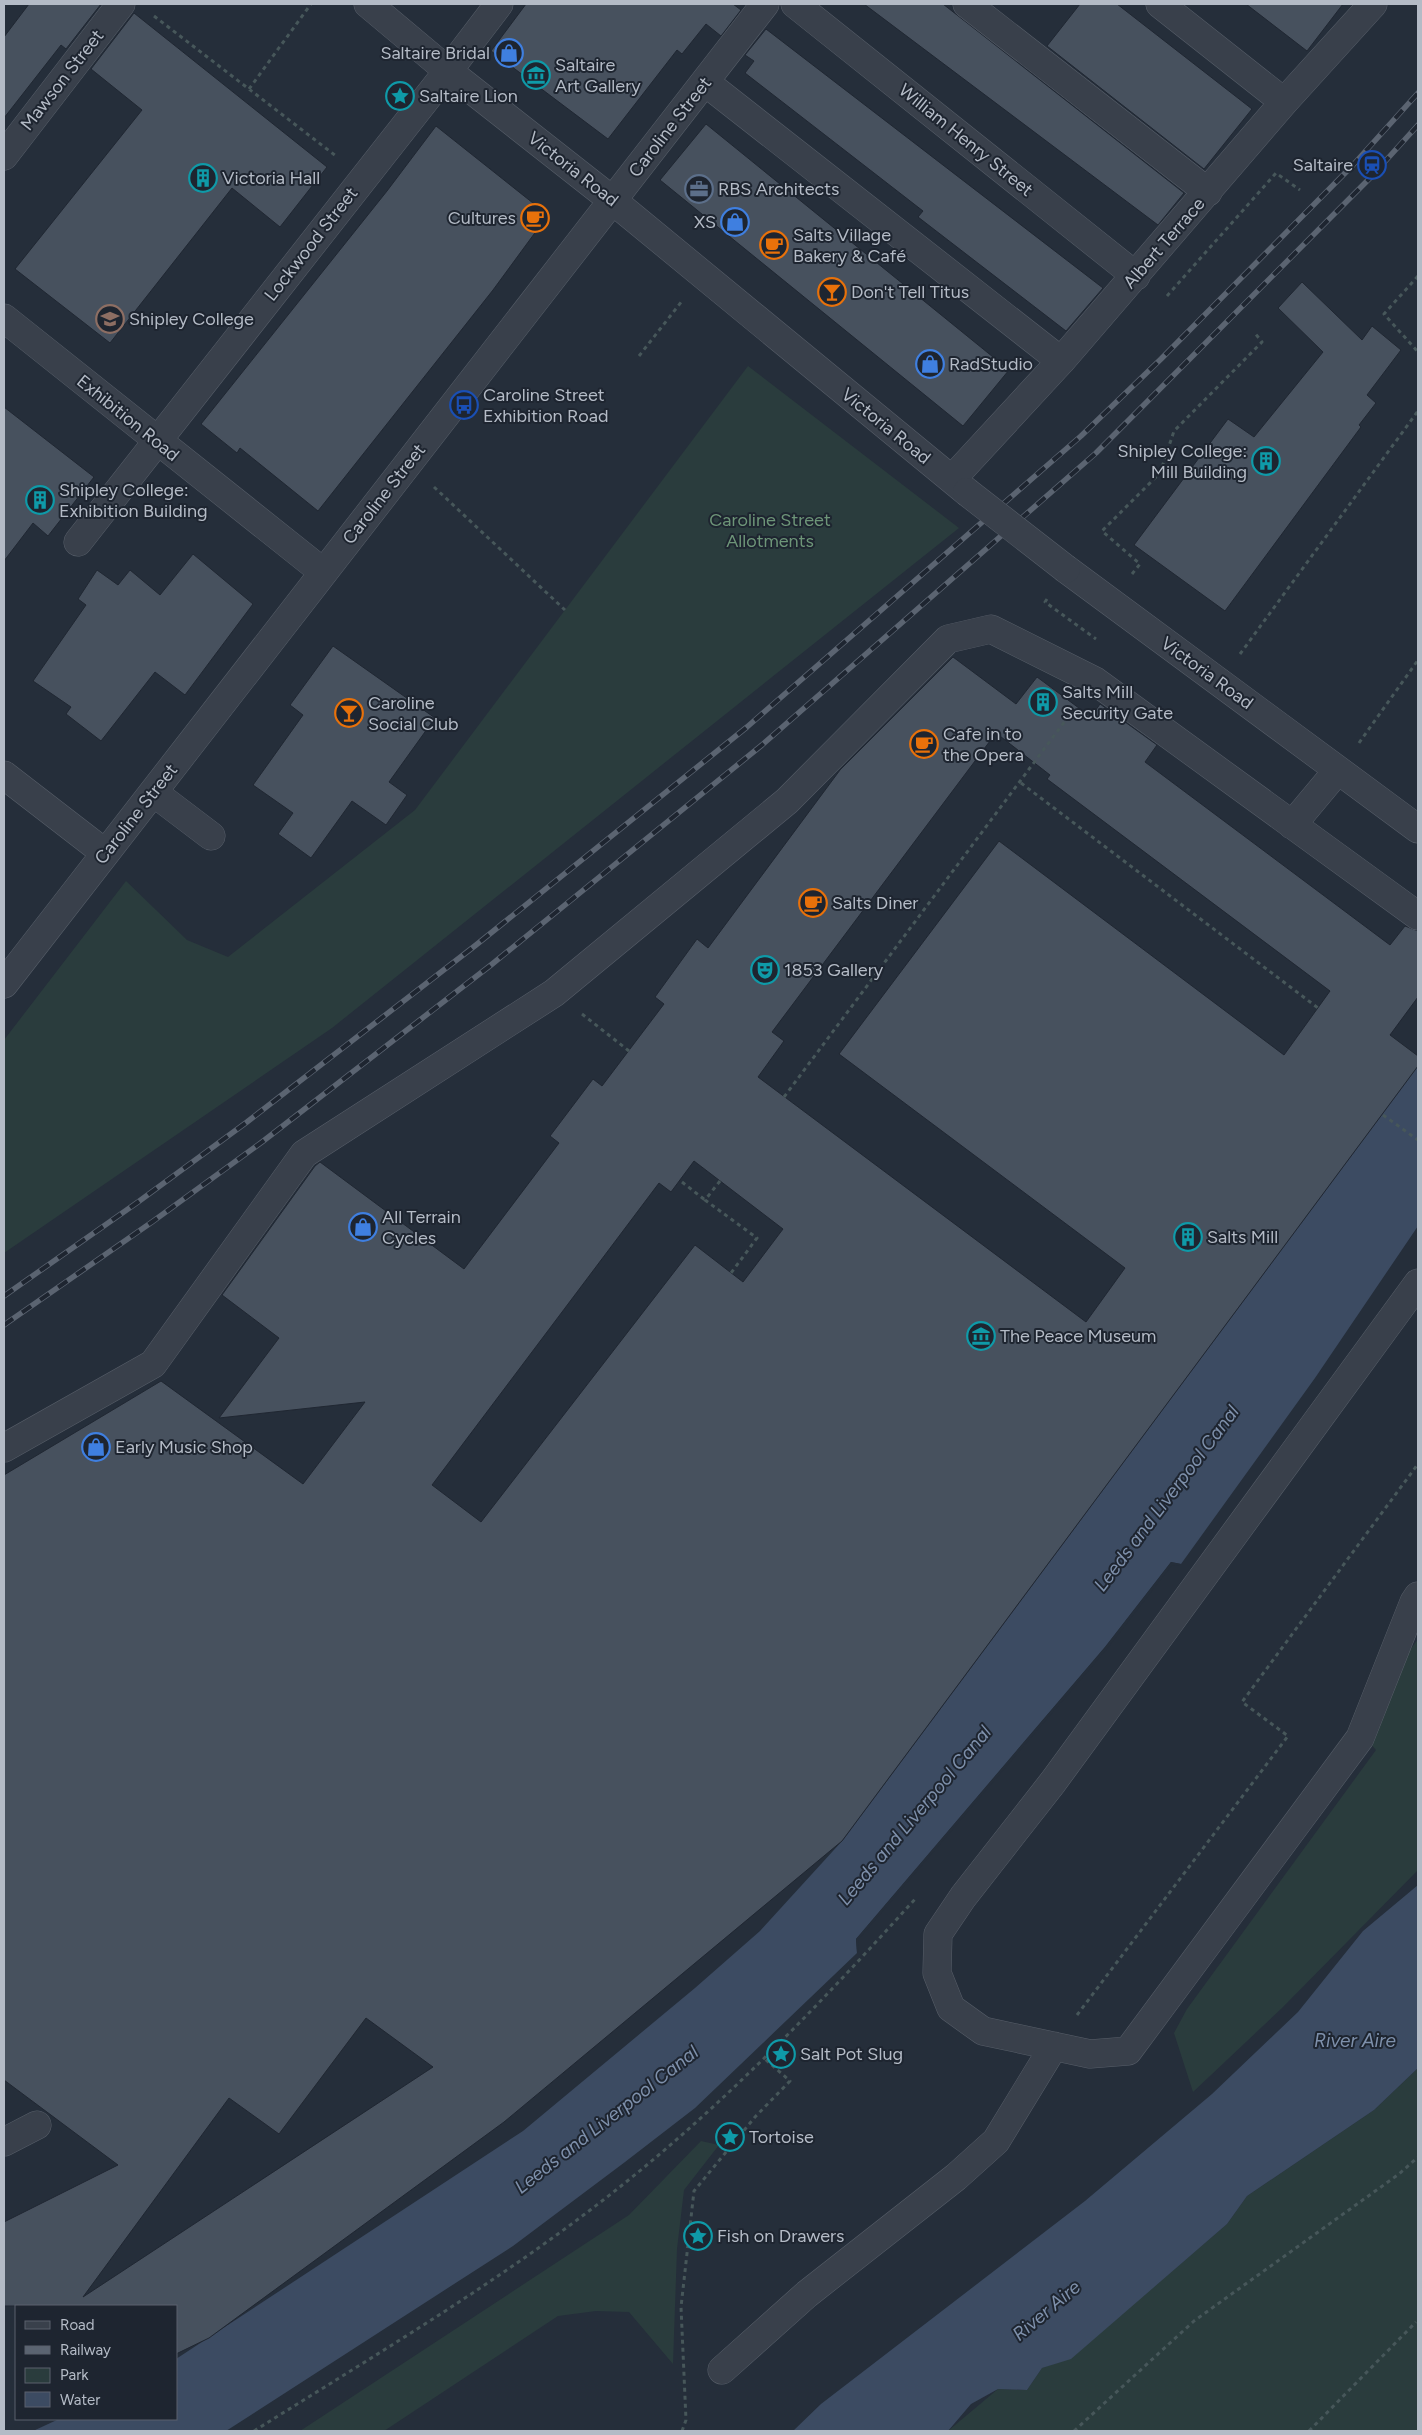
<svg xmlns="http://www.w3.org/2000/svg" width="1422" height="2435" viewBox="0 0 1422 2435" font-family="Figtree,sans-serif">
  <rect width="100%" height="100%" fill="#252e3a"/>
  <path fill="#2a3c3d" d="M 748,366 L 959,528 L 332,1028 L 4,1253 L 4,1040 L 126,881 L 187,940 L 228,957 L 415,810 Z
    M 1418,1639 L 1418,1870 L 1282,2008 L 1193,2092 L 1174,2033 L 1187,2009 L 1376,1750 L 1364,1736 L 1386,1683 Z
    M 1418,2068 L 1418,2431 L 948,2431 L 998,2389 L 1027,2390 L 1042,2368 L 1071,2358 L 1227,2224 L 1247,2196 L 1374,2110 Z
    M 701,2141 L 719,2145 L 684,2190 L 677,2249 L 673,2364 L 629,2312 L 596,2311 L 558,2316 L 384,2431 L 300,2431 L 629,2215 Z"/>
  <path fill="#3c4b62" d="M 1418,1066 L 1418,1226 L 1315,1378 L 1181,1564 L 1171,1562 L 1105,1647 L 856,1939 L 857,1953 L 695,2108 L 625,2162 L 513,2246 L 226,2431 L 33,2431 L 59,2419 L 176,2419 L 176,2359 L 523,2131 L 695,1988 L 760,1931 L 843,1840 Z
    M 1418,1885 L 1418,2068 L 1374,2110 L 1247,2196 L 1227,2224 L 1071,2359 L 1042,2368 L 1027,2390 L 998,2389 L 971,2404 L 948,2431 L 793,2431 L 821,2404 L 1085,2201 L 1212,2094 L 1298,2012 L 1363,1931 Z"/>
  <path fill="#252e3a" d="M 1171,1562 L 1181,1564 L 1179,1566 L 1172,1565 L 1107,1649 L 858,1940 L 859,1950 L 857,1953 L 856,1939 L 1105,1647 Z"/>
  <path fill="#47515e" stroke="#202732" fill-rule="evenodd" d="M 29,4 L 101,4 L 66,49 L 61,45 L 4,118 L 4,37 Z
    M 526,4 L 733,4 L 741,10 L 721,36 L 706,24 L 682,54 L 677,50 L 608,139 L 491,51 Z
    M 864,4 L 943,4 L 1184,193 L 1158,225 Z
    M 1080,4 L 1117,4 L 1252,109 L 1204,169 L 1047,46 Z
    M 1246,4 L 1343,4 L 1307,51 Z
    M 134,13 L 327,167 L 280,227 L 232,188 L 110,343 L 15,269 L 142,110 L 91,69 Z
    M 766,29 L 1103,288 L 1066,331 L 918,217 L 923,211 L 745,73 L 754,61 L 745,55 Z
    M 706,124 L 1009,370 L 963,426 L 660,180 Z
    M 436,126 L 548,215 L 493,290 L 318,511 L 240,448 L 237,453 L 201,424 L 387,191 Z
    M 1302,282 L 1362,340 L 1372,326 L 1401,350 L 1367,395 L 1376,403 L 1359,425 L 1361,427 L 1225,611 L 1134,545 L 1228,419 L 1254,437 L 1323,352 L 1278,308 Z
    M 4,407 L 94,477 L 48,536 L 33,523 L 4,561 Z
    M 193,554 L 253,604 L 185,695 L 155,672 L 101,741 L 66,714 L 71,707 L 33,681 L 86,605 L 78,599 L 97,570 L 118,585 L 130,570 L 160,595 Z
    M 333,646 L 435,718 L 389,782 L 407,795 L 386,825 L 352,801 L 311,858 L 278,834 L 293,813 L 253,785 L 303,715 L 290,705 Z
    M 953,657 L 1016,704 L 1037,677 L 1091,717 L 1100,704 L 1157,745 L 1145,762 L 1390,945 L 1405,926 L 1418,931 L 1418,997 L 1390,1035 L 1418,1056 L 1418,1066 L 842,1841 L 504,2122 L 209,2338 L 176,2354 L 176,2306 L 4,2306 L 4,2222 L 118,2165 L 4,2080 L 4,1475 L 161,1381 L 303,1484 L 365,1402 L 219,1418 L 279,1338 L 222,1295 L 315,1166 L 320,1162 L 464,1269 L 559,1143 L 550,1136 L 593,1079 L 602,1086 L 664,1004 L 655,997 L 697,939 L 708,948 L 840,770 ZM 996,733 L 1050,775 L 1047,779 L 1330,991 L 1284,1055 L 999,841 L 839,1054 L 1125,1268 L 1086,1322 L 758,1077 L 784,1041 L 772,1032 ZM 694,1161 L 783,1229 L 743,1282 L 695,1245 L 481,1522 L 432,1485 L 659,1183 L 671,1192 ZM 366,2018 L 433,2067 L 83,2297 L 229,2098 L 279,2134 Z"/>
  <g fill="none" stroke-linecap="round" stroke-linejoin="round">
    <defs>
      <path id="minor" d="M 368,4 L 448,71 L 612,200 L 967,492
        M 795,4 L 1136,276
        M 967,4 L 1208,192
        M 1160,4 L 1284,102
        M 705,82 L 1061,361
        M 4,156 L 121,4
        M 4,318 L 323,572
        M 952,479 L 1061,361 L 1284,102 L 1373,4
        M 78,542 L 448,71 L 499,4
        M 1066,569 L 1418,829
        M 4,775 L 105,853
        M 153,792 L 211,836
        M 1292,825 L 1338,770
        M 4,984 L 765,4
        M 1418,1283 L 1053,1782 L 963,1897 L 938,1934 L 937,1973 L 951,2008 L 983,2031 L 1090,2054 L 1128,2051 L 1360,1738 L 1414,1602 L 1418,1596
        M 4,1448 L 153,1364 L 304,1154 L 554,993 L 787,801 L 948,639 L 991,629 L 1095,681 L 1418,916
        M 4,2142 L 37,2125
        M 722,2370 L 807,2294 L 956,2177 L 996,2141 L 1054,2046"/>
    </defs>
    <use href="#minor" stroke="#575e69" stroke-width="29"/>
    <path stroke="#47575a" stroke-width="3" stroke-dasharray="4 4" stroke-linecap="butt" d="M 154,16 L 336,156
      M 249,89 L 311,4
      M 1418,276 L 1384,314 L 1418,352
      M 1167,296 L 1276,173 L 1300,190
      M 639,356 L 682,301
      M 434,487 L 565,610
      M 1132,574 L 1140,564 L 1102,531 L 1160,473 L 1174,431 L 1262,342 L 1254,332
      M 1047,599 L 1045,602 L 1096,639
      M 1240,654 L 1418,411
      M 1359,743 L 1418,660
      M 1021,783 L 1318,1008
      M 582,1014 L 629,1051
      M 784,1097 L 1074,709
      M 1383,1115 L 1418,1140
      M 720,1181 L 705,1200 L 757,1238 L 731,1273
      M 682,1182 L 705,1200
      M 1077,2015 L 1288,1736 L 1242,1702 L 1418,1464
      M 254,2431 C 388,2347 526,2266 648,2164 C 745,2083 831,1992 916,1898
      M 682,2431 L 686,2420 L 681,2307 L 694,2191 L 755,2117 L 790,2081 L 765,2059
      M 1074,2431 L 1194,2321 L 1399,2174 L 1418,2157
      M 1309,2431 L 1416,2322"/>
    <use href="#minor" stroke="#39404b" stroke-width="28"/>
    <defs>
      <path id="rail" d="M 4,1296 L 138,1202 L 247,1122 L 476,945 L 747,727 L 1081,436 L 1161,359 L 1353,165 L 1418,93
        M 4,1325 L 152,1222 L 262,1142 L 491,965 L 762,745 L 1096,453 L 1370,178 L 1418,125"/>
    </defs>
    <use href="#rail" stroke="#5b6471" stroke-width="5.5"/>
    <use href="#rail" stroke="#1e2530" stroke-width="4" stroke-dasharray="11" stroke-linecap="butt"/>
    <defs>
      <path id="minor-bridge" d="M 967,492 L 1066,569"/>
    </defs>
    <use href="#minor-bridge" stroke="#575e69" stroke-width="29" stroke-linecap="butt"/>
    <use href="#minor-bridge" stroke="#39404b" stroke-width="28"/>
  </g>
  <defs>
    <symbol id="shop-ring" viewBox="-11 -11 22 22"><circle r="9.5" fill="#1e2530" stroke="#3f7fe0" stroke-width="1.5"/><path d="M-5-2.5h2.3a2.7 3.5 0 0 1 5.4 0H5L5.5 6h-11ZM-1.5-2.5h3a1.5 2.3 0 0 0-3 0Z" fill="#3f7fe0"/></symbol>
    <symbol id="museum-ring" viewBox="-11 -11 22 22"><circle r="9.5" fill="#1e2530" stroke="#0f9aa8" stroke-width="1.5"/><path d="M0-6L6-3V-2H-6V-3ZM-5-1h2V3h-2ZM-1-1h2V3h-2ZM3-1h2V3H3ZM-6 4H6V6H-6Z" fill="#0f9aa8"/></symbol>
    <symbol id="sight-ring" viewBox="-11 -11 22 22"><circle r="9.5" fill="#1e2530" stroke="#0f9aa8" stroke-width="1.5"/><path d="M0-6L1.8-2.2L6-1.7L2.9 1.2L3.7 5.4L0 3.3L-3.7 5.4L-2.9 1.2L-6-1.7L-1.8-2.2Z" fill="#0f9aa8"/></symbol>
    <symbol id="station-ring" viewBox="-11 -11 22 22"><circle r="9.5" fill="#1e2530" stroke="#1a4fb4" stroke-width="1.5"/><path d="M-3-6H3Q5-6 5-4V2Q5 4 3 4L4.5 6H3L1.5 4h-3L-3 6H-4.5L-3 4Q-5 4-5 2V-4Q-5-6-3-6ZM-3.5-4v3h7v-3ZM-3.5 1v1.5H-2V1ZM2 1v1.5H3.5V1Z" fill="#1a4fb4"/></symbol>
    <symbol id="building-ring" viewBox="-11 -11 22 22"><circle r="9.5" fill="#1e2530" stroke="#0f9aa8" stroke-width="1.5"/><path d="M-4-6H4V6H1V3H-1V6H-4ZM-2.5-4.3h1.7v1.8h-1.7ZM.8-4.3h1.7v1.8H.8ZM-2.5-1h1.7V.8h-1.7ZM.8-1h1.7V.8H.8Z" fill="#0f9aa8"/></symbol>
    <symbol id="office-ring" viewBox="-11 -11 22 22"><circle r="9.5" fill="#1e2530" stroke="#5c6f8a" stroke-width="1.5"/><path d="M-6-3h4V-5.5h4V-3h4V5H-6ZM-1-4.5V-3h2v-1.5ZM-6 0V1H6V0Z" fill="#5c6f8a"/></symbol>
    <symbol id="cafe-ring" viewBox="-11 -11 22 22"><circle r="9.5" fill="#1e2530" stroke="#e8710a" stroke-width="1.5"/><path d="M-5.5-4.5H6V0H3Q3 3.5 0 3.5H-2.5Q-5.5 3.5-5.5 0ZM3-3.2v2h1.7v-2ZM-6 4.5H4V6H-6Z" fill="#e8710a"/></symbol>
    <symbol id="bar-ring" viewBox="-11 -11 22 22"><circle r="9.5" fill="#1e2530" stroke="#e8710a" stroke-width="1.5"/><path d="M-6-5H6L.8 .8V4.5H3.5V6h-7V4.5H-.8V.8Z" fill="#e8710a"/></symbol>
    <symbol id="university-ring" viewBox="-11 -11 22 22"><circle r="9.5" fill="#1e2530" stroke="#8d6e63" stroke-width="1.5"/><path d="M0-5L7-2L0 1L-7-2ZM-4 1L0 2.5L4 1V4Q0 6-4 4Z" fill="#8d6e63"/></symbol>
    <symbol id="bus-ring" viewBox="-11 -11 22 22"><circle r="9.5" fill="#1e2530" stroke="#1a4fb4" stroke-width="1.5"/><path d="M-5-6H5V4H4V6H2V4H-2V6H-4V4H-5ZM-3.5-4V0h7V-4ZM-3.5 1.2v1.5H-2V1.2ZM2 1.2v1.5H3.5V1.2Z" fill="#1a4fb4"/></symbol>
    <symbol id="theatre-ring" viewBox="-11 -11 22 22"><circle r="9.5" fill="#1e2530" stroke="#0f9aa8" stroke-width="1.5"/><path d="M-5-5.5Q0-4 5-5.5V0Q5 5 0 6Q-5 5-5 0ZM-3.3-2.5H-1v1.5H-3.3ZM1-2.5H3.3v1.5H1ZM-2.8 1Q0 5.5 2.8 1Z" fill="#0f9aa8"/></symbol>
  </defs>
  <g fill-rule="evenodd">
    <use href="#shop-ring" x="493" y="37" width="32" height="32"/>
    <use href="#museum-ring" x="520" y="59" width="32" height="32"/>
    <use href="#sight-ring" x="384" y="80" width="32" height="32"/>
    <use href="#station-ring" x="1356" y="149" width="32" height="32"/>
    <use href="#building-ring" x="187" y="162" width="32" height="32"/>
    <use href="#office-ring" x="683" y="173" width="32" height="32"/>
    <use href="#cafe-ring" x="519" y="202" width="32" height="32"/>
    <use href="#shop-ring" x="719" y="206" width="32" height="32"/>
    <use href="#cafe-ring" x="758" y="229" width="32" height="32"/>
    <use href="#bar-ring" x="816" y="276" width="32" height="32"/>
    <use href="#university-ring" x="94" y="303" width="32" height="32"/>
    <use href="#shop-ring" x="914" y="348" width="32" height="32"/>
    <use href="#bus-ring" x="448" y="389" width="32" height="32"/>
    <use href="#building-ring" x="1250" y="445" width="32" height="32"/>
    <use href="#building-ring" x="24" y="484" width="32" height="32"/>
    <use href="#building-ring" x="1027" y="686" width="32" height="32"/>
    <use href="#bar-ring" x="333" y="697" width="32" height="32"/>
    <use href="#cafe-ring" x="908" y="728" width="32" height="32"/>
    <use href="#cafe-ring" x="797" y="887" width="32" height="32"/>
    <use href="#theatre-ring" x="749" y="954" width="32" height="32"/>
    <use href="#shop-ring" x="347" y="1211" width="32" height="32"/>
    <use href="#building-ring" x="1172" y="1221" width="32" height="32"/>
    <use href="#museum-ring" x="965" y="1320" width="32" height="32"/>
    <use href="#shop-ring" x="80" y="1431" width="32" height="32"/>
    <use href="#sight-ring" x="765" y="2038" width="32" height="32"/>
    <use href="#sight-ring" x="714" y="2121" width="32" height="32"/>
    <use href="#sight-ring" x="682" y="2220" width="32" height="32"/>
  </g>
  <g text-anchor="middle" stroke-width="4" stroke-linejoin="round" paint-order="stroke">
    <g font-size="18" fill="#b4bbc6" stroke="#1e2530" text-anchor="start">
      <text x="490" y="59" text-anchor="end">Saltaire Bridal</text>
      <text x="555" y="71">Saltaire<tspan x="555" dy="21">Art Gallery</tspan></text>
      <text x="419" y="102">Saltaire Lion</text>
      <text x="1353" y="171" text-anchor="end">Saltaire</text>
      <text x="222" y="184">Victoria Hall</text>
      <text x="718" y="195">RBS Architects</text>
      <text x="516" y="224" text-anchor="end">Cultures</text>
      <text x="716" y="228" text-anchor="end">XS</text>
      <text x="793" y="241">Salts Village<tspan x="793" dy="21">Bakery &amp; Café</tspan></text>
      <text x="851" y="298">Don't Tell Titus</text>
      <text x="129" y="325">Shipley College</text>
      <text x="949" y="370">RadStudio</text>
      <text x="483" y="401">Caroline Street<tspan x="483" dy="21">Exhibition Road</tspan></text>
      <text x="1247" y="457" text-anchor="end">Shipley College:<tspan x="1247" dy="21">Mill Building</tspan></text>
      <text x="59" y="496">Shipley College:<tspan x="59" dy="21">Exhibition Building</tspan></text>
      <text x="1062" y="698">Salts Mill<tspan x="1062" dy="21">Security Gate</tspan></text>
      <text x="368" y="709">Caroline<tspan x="368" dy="21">Social Club</tspan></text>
      <text x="943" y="740">Cafe in to<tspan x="943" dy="21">the Opera</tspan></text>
      <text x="832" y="909">Salts Diner</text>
      <text x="784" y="976">1853 Gallery</text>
      <text x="382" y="1223">All Terrain<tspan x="382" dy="21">Cycles</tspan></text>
      <text x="1207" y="1243">Salts Mill</text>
      <text x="1000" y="1342">The Peace Museum</text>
      <text x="115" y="1453">Early Music Shop</text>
      <text x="800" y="2060">Salt Pot Slug</text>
      <text x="749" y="2143">Tortoise</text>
      <text x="717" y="2242">Fish on Drawers</text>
    </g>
    <g font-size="18" fill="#b4bbc6" stroke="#1e2530">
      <text transform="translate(62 80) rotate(-52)" y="6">Mawson Street</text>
      <text transform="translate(670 127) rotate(-52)" y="6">Caroline Street</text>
      <text transform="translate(966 140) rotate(39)" y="6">William Henry Street</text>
      <text transform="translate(573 169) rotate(38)" y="6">Victoria Road</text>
      <text transform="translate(1164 243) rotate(-49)" y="6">Albert Terrace</text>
      <text transform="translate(311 244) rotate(-52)" y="6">Lockwood Street</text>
      <text transform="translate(128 418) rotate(39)" y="6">Exhibition Road</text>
      <text transform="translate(886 426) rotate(39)" y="6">Victoria Road</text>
      <text transform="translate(384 494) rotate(-52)" y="6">Caroline Street</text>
      <text transform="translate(1207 673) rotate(36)" y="6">Victoria Road</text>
      <text transform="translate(136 814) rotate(-52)" y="6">Caroline Street</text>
    </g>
    <g font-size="18" fill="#6d9578" stroke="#1e2530">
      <text x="770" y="526">Caroline Street<tspan x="770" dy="21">Allotments</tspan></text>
    </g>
    <g font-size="19" font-style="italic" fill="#7e90ab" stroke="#1e2530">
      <text transform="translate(1166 1498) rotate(-53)" y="7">Leeds and Liverpool Canal</text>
      <text transform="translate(914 1815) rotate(-50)" y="7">Leeds and Liverpool Canal</text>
      <text x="1355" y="2047">River Aire</text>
      <text transform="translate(606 2119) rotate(-38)" y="7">Leeds and Liverpool Canal</text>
      <text transform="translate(1046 2310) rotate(-40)" y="7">River Aire</text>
    </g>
  </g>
  <rect width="1422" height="2435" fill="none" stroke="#b4bbc6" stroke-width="10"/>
  <rect x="15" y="2305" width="162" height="115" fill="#1e2530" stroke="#5a616c"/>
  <rect x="25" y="2321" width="25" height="8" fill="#39404b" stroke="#5a616c"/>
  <text x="60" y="2330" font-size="15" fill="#b4bbc6">Road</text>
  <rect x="25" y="2346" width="25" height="8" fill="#5b6471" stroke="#5a616c"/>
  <text x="60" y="2355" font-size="15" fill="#b4bbc6">Railway</text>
  <rect x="25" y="2368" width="25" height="15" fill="#2a3c3d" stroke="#5a616c"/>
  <text x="60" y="2380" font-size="15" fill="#b4bbc6">Park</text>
  <rect x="25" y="2392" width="25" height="15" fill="#3c4b62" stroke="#5a616c"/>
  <text x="60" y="2405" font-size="15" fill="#b4bbc6">Water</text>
</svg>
